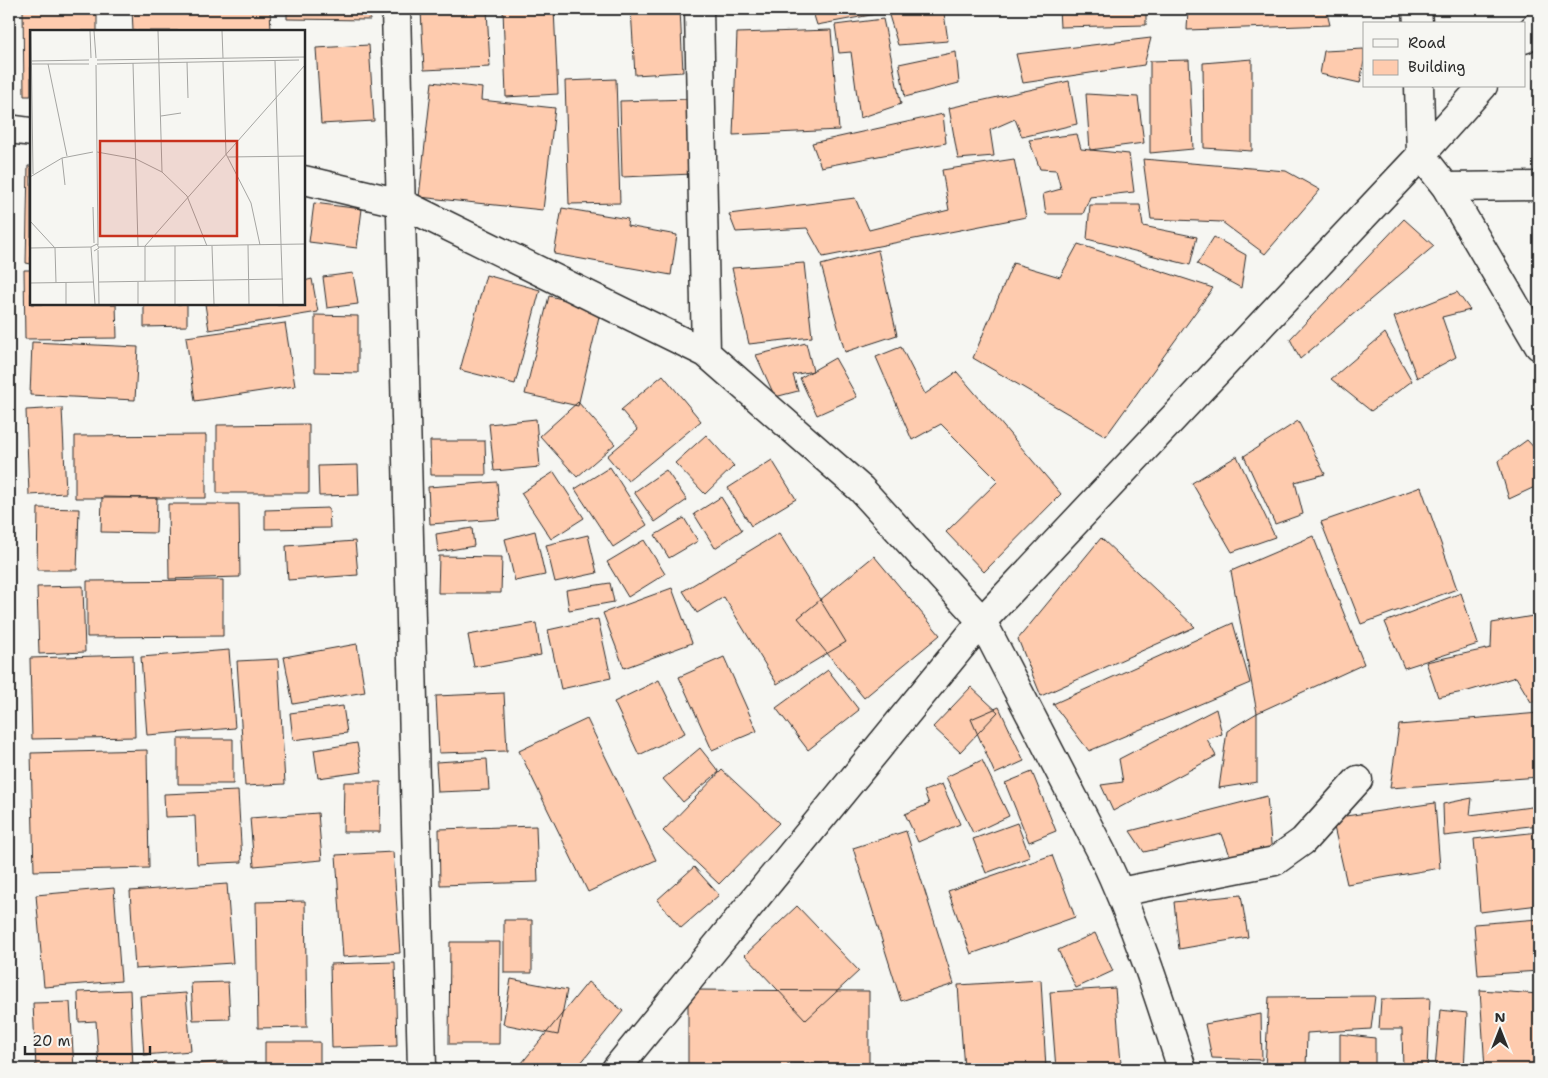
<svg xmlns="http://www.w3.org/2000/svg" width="1548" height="1078" viewBox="0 0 1548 1078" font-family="'Shantell Sans',sans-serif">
  <rect width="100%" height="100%" fill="#f6f6f2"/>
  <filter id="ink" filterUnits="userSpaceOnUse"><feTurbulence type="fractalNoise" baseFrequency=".02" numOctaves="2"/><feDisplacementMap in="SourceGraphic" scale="10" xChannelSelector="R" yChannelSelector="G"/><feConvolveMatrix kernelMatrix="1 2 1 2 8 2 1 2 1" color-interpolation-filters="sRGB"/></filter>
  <g filter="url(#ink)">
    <path fill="#fecbae" stroke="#2b2b2b" d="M 23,9 L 97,9 L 97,31 L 31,31 L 31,96 L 24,96 Z
      M 132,9 L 270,9 L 271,31 L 133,31 Z
      M 287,9 L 370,9 L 370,20 L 287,19 Z
      M 437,9 L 487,9 L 490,67 L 424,70 L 421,10 Z
      M 503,9 L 554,9 L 558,94 L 506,97 Z
      M 631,9 L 680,9 L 683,72 L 635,75 Z
      M 812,9 L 876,9 L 876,14 L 817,25 Z
      M 876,9 L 892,9 L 876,14 Z
      M 914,9 L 966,9 L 944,13 L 948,41 L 898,45 L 888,12 L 914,12 Z
      M 1059,9 L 1146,9 L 1146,25 L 1060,27 Z
      M 1188,9 L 1326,9 L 1330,25 L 1187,30 Z
      M 883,19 L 901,104 L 860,118 L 851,52 L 839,53 L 835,25 Z
      M 831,30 L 839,130 L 733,135 L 737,33 Z
      M 1151,38 L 1144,65 L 1023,83 L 1016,54 Z
      M 369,45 L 374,121 L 321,124 L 316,48 Z
      M 1364,49 L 1364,61 L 1360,83 L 1320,74 L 1324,51 Z
      M 956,52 L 959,83 L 905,97 L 899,64 Z
      M 1252,59 L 1252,151 L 1204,148 L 1203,63 Z
      M 1189,60 L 1193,149 L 1150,153 L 1150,61 Z
      M 616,79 L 620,203 L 569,204 L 565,81 Z
      M 1069,81 L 1077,124 L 1022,137 L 1015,119 L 990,130 L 994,156 L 958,159 L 949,108 Z
      M 432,82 L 482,88 L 481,100 L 555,108 L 543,210 L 419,197 Z
      M 1086,94 L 1138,97 L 1144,143 L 1090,150 Z
      M 691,99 L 693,174 L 622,177 L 620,101 Z
      M 943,114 L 946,143 L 821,167 L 812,143 Z
      M 1077,134 L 1081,149 L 1129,154 L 1134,192 L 1090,197 L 1083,214 L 1046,214 L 1043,194 L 1061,189 L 1056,170 L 1040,169 L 1029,140 Z
      M 1014,159 L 1026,217 L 823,257 L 807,228 L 736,232 L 729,214 L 855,198 L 869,230 L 949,210 L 942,170 Z
      M 1143,159 L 1286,171 L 1320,190 L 1265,254 L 1222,222 L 1151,219 Z
      M 28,166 L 31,166 L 31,264 L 26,263 Z
      M 314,203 L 362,209 L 357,248 L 309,242 Z
      M 1090,205 L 1140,205 L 1143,226 L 1197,237 L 1190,265 L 1087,239 Z
      M 562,208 L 628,219 L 627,226 L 677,235 L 671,275 L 554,254 Z
      M 1404,219 L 1434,246 L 1300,359 L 1290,339 Z
      M 1214,237 L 1246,255 L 1241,288 L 1197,264 Z
      M 1078,244 L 1213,288 L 1106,436 L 973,358 L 1013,263 L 1060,277 Z
      M 878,250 L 897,335 L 845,352 L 821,265 Z
      M 804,263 L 812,337 L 749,344 L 732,268 Z
      M 24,270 L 31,270 L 31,304 L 116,304 L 117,338 L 25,339 Z
      M 353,273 L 358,304 L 327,308 L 323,277 Z
      M 486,275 L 540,290 L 515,384 L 460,370 Z
      M 312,279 L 318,312 L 209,330 L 205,304 L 304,304 L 304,281 Z
      M 1457,292 L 1470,310 L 1442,317 L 1456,357 L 1417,378 L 1394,317 Z
      M 549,296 L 601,308 L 578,406 L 525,394 Z
      M 144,304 L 187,304 L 187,326 L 144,327 Z
      M 315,315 L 358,316 L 358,373 L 315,372 Z
      M 285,323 L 295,386 L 195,401 L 186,337 Z
      M 1385,333 L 1412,381 L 1371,411 L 1331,379 Z
      M 32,342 L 138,347 L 135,400 L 30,395 Z
      M 806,343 L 813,371 L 793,375 L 798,391 L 775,397 L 756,355 Z
      M 901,347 L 925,394 L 957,372 L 1061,494 L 984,572 L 946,532 L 998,481 L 941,424 L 912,440 L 876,357 Z
      M 835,358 L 857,397 L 817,415 L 800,378 Z
      M 663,375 L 701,421 L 628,481 L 607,456 L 638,430 L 621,410 Z
      M 578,402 L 615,444 L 577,477 L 540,436 Z
      M 62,408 L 66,493 L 29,495 L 26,410 Z
      M 536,419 L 540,467 L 494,471 L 489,424 Z
      M 1298,421 L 1325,474 L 1295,482 L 1303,514 L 1275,524 L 1244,456 Z
      M 309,424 L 309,493 L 217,493 L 217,425 Z
      M 206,435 L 206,498 L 75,498 L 75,436 Z
      M 706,435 L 734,466 L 705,494 L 675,463 Z
      M 1527,440 L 1539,453 L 1539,485 L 1509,499 L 1498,461 Z
      M 430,441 L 485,441 L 486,475 L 431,475 Z
      M 1237,456 L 1275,537 L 1232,552 L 1192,483 Z
      M 772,460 L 796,499 L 751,526 L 728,488 Z
      M 358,465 L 359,495 L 319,496 L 318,466 Z
      M 610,467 L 647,525 L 613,547 L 575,489 Z
      M 666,470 L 687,500 L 655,522 L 634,492 Z
      M 554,472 L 584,518 L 551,539 L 521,493 Z
      M 497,482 L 500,519 L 430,524 L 428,487 Z
      M 1421,487 L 1457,589 L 1361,624 L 1321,522 Z
      M 102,497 L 157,498 L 156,533 L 101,532 Z
      M 721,497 L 742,530 L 715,548 L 694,514 Z
      M 168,504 L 239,504 L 240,577 L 169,579 Z
      M 38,508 L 79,509 L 77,570 L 37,570 Z
      M 329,508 L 330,528 L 265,529 L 265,510 Z
      M 684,518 L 698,541 L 669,558 L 655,535 Z
      M 472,528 L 474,546 L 438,552 L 436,534 Z
      M 535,531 L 545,575 L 515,581 L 505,539 Z
      M 779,533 L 846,642 L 777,684 L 724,597 L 697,613 L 683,591 Z
      M 588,535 L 597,573 L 555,582 L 546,545 Z
      M 1313,536 L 1364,664 L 1257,713 L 1231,571 Z
      M 1101,538 L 1195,627 L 1041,696 L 1018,639 Z
      M 644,540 L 665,574 L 628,597 L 607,562 Z
      M 355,541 L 358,575 L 288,580 L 286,546 Z
      M 439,556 L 502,557 L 501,593 L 438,593 Z
      M 874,556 L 940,635 L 864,698 L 798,618 Z
      M 223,580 L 223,636 L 87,637 L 87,581 Z
      M 610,583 L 614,602 L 569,610 L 566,590 Z
      M 83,586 L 85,652 L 39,654 L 37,587 Z
      M 672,588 L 692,643 L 624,668 L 603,613 Z
      M 1461,593 L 1478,644 L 1404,668 L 1385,622 Z
      M 1539,615 L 1539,701 L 1531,702 L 1516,677 L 1468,691 L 1438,697 L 1426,662 L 1491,648 L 1492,623 Z
      M 598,619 L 611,678 L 561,689 L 548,630 Z
      M 536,623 L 541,655 L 474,667 L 468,635 Z
      M 1233,623 L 1250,683 L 1089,751 L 1053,704 Z
      M 357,644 L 365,692 L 293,704 L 284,657 Z
      M 229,650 L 235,728 L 147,735 L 141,657 Z
      M 133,655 L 135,737 L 32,739 L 30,658 Z
      M 724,657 L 757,731 L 712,750 L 679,677 Z
      M 278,659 L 285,784 L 245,786 L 237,661 Z
      M 828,670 L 859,710 L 808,750 L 776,708 Z
      M 659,680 L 685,733 L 639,755 L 614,702 Z
      M 971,687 L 998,712 L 960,752 L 933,727 Z
      M 504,693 L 507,751 L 439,753 L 436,696 Z
      M 343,706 L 347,733 L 293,740 L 290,713 Z
      M 999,707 L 1024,761 L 995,774 L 971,719 Z
      M 1216,709 L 1222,734 L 1207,739 L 1216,756 L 1113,811 L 1101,785 L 1123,782 L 1119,759 Z
      M 1257,713 L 1257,782 L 1219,788 L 1227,731 Z
      M 1539,713 L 1539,777 L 1390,788 L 1399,725 Z
      M 587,719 L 656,860 L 588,892 L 519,751 Z
      M 178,739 L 233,739 L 233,784 L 178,784 Z
      M 357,743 L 362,772 L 318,778 L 314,750 Z
      M 700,748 L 719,772 L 683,802 L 663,779 Z
      M 147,750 L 149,868 L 34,871 L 31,753 Z
      M 487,759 L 489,790 L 438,792 L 436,762 Z
      M 982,760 L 1009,816 L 973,833 L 946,777 Z
      M 722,770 L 779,823 L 719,884 L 663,831 Z
      M 1032,772 L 1056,831 L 1029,842 L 1005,783 Z
      M 344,782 L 381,782 L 380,832 L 343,832 Z
      M 942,784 L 960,824 L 918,842 L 905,814 L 929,804 L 924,791 Z
      M 238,791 L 242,862 L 197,864 L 195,816 L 165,817 L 164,794 Z
      M 1267,796 L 1272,855 L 1235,869 L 1222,834 L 1144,852 L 1130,831 Z
      M 1472,798 L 1470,815 L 1539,806 L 1539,825 L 1444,836 L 1443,804 Z
      M 1435,803 L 1440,868 L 1347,884 L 1332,818 Z
      M 318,813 L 322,860 L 254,866 L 250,818 Z
      M 1017,823 L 1030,857 L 986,873 L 973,839 Z
      M 536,826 L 538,882 L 440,885 L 439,829 Z
      M 906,831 L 954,984 L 901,1001 L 853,848 Z
      M 1539,832 L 1539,905 L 1480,912 L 1474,839 Z
      M 393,852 L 400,953 L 343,957 L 336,855 Z
      M 1052,855 L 1075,917 L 971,954 L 948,891 Z
      M 694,867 L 719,895 L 681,928 L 657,900 Z
      M 227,884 L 233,963 L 135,969 L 130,891 Z
      M 114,888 L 121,981 L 44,987 L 36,895 Z
      M 1241,895 L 1248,937 L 1179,949 L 1174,902 Z
      M 305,901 L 307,1027 L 258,1028 L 256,902 Z
      M 797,906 L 859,971 L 806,1020 L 745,955 Z
      M 1539,919 L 1539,971 L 1478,975 L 1474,924 Z
      M 504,920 L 532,920 L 532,973 L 504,973 Z
      M 1095,933 L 1113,971 L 1076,988 L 1058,950 Z
      M 450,942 L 500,942 L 499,1044 L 449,1044 Z
      M 395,962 L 397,1046 L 332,1048 L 330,964 Z
      M 511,979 L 567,990 L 558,1035 L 503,1024 Z
      M 1041,980 L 1046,1069 L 964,1069 L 958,985 Z
      M 228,982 L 230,1019 L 193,1020 L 191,983 Z
      M 588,982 L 623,1011 L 576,1069 L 517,1069 Z
      M 1115,988 L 1121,1064 L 1056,1069 L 1050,992 Z
      M 130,990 L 133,1069 L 99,1069 L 96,1021 L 79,1022 L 78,992 Z
      M 688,990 L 869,991 L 869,1069 L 823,1069 L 823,1064 L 788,1064 L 788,1069 L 688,1069 Z
      M 1480,990 L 1539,994 L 1539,1069 L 1485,1069 Z
      M 186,993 L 191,1051 L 144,1055 L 140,996 Z
      M 1375,996 L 1371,1029 L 1307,1033 L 1306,1069 L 1265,1069 L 1269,997 Z
      M 1430,998 L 1427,1069 L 1403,1069 L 1402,1029 L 1379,1029 L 1381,999 Z
      M 70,1002 L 74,1069 L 36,1069 L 33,1003 Z
      M 1440,1010 L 1467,1013 L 1464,1069 L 1435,1069 Z
      M 1261,1014 L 1262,1060 L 1212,1058 L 1205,1024 Z
      M 1340,1034 L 1375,1038 L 1375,1069 L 1340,1069 Z
      M 265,1042 L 320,1042 L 320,1069 L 265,1069 Z
      M 227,1061 L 228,1069 L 199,1069 L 198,1064 Z
      M 174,1062 L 174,1069 L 138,1069 L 138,1063 Z
      M 1148,1063 L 1148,1069 L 1055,1069 L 1055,1068 Z"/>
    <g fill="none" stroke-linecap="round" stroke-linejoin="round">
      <defs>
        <path id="minor" d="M 396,9 L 422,1069
          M 699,9 L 706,353
          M 1417,9 L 1418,24
          M 1524,39 L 1539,23
          M 1419,86 L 1421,155 L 1446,187 L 1539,346
          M 9,129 L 31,132
          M 304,180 L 401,203 L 706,353 L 861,489 L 982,621 L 1102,853 C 1135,923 1159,996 1182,1069
          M 1446,187 L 1539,186
          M 1120,892 L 1275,861 L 1303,841 L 1358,780
          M 616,1069 L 982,621 L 1421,155 L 1483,86"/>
      </defs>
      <use href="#minor" stroke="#2b2b2b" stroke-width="31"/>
      <use href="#minor" stroke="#f6f6f2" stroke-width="28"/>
    </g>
  </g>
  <g transform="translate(30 30)">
    <rect width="275" height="275" fill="#f6f6f2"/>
    <path fill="none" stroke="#a5a5a2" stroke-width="1" d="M 1,1 L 3,144M 60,1 L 61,28M 64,1 L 66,28M 128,1 L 132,142M 192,1 L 193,28M 67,30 L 275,27M 0,31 L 59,30M 245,31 L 253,274M 157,32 L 158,68M 193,32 L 196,124 L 221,173 L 230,215M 103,33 L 108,216M 0,34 L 59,34M 18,34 L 37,126M 67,34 L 269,30M 66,35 L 68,215M 131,86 L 151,83M 67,122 L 106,129 L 132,142 L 157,166 L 177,216M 198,127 L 275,126M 32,128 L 35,155M 0,147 L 32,128 L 63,122M 63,177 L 64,213M 0,191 L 25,218M 218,215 L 219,274M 145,216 L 145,274M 182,216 L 184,274M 69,217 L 275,214M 0,218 L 61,217M 25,218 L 26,253M 68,220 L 69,274M 64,221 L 69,218 L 67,214 L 61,217 L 65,274M 115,251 L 115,216 L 275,35M 36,252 L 36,274M 69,252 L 253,249M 108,252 L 108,274M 0,253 L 64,252"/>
    <path fill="#c8321e" fill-opacity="0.15" stroke="#c8321e" stroke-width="2.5" d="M 70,111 L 207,111 L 207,206 L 70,206 Z"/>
    <rect width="275" height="275" fill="none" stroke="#2b2b2b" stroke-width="2.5"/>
  </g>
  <rect width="1548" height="1078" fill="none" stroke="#f6f6f2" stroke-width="30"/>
  <rect x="15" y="15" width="1518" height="1048" fill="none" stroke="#2b2b2b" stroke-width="2" filter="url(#ink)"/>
  <rect x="1363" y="22" width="162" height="65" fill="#f6f6f2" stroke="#a5a5a2"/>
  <rect x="1373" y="39" width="25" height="8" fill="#f6f6f2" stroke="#a5a5a2"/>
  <text x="1408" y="48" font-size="15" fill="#2b2b2b">Road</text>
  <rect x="1373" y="60" width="25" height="15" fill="#fecbae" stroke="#a5a5a2"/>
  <text x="1408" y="72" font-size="15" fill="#2b2b2b">Building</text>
  <g transform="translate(1500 1030)" stroke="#f6f6f2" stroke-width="4" paint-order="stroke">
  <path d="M0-4L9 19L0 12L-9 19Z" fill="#2b2b2b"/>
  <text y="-8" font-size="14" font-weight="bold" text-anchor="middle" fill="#2b2b2b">N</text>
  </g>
  <path d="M25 1046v8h125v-8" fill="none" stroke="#2b2b2b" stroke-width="2.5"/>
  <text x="32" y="1046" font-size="15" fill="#2b2b2b" stroke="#f6f6f2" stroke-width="4" paint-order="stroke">20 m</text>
</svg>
